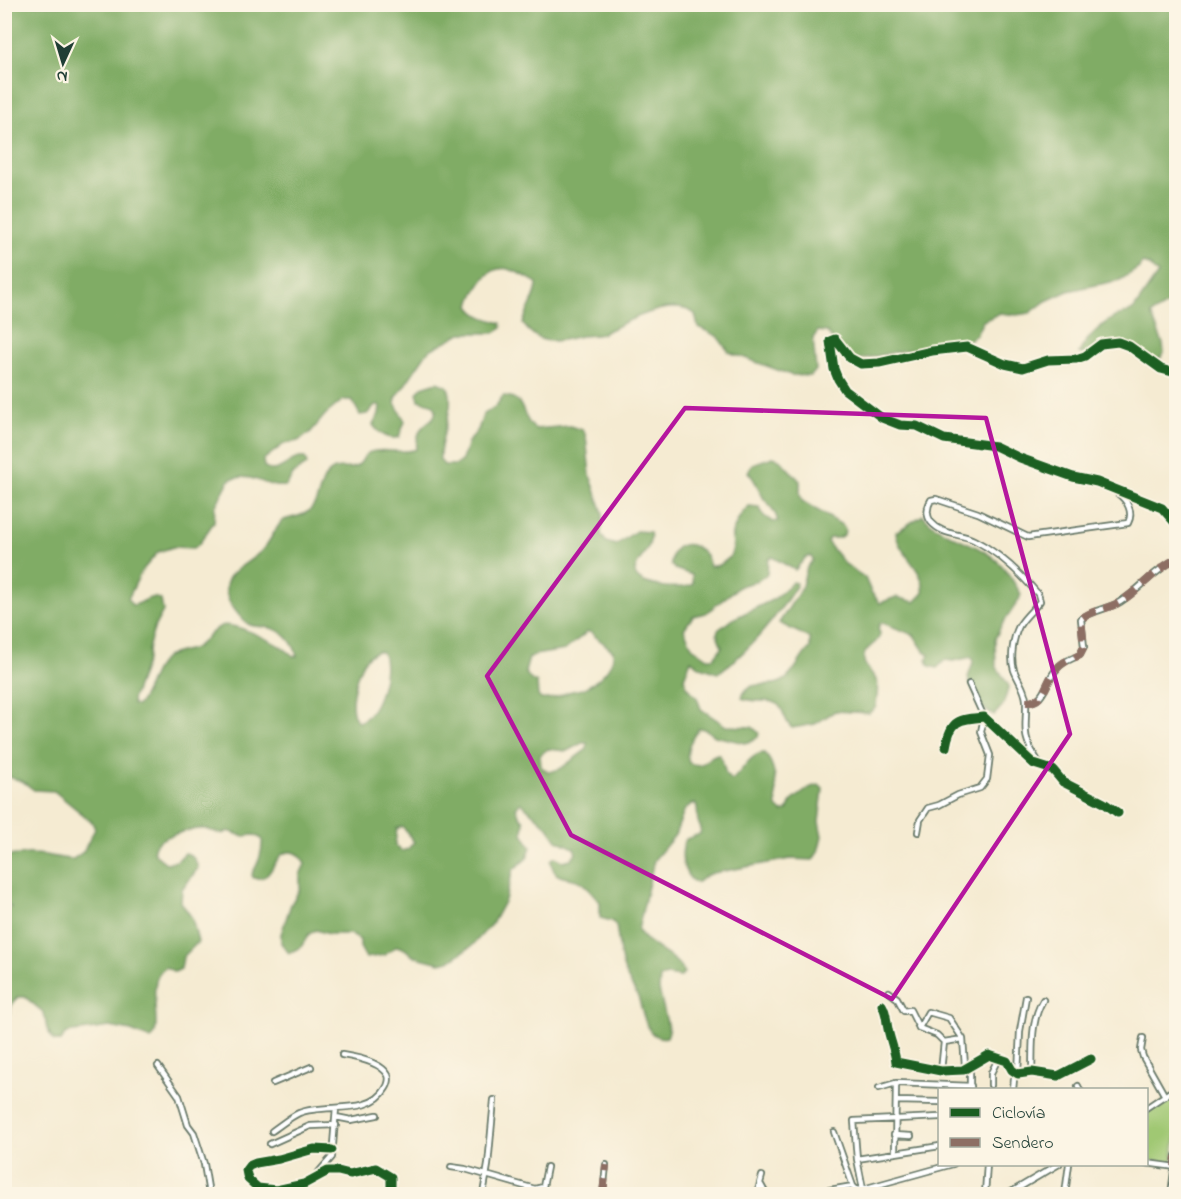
<svg xmlns="http://www.w3.org/2000/svg" width="1181" height="1199" viewBox="0 0 1181 1199" font-family="'Indie Flower',sans-serif">
  <rect width="100%" height="100%" fill="#fcf5e5"/>
  <filter id="ink" filterUnits="userSpaceOnUse"><feTurbulence type="fractalNoise" baseFrequency=".0167" numOctaves="2"/><feDisplacementMap in="SourceGraphic" scale="12" xChannelSelector="R" yChannelSelector="G"/><feConvolveMatrix kernelMatrix="1 2 1 2 8 2 1 2 1" color-interpolation-filters="sRGB"/></filter>
  <filter id="wash" filterUnits="userSpaceOnUse"><feTurbulence type="fractalNoise" baseFrequency=".008" numOctaves="4" result="noise"/><feDisplacementMap in="SourceGraphic" scale="24" xChannelSelector="R" yChannelSelector="G"/><feGaussianBlur stdDeviation="1.35" result="paint"/><feColorMatrix in="noise" values="0 0 0 0 0 0 0 0 0 0 0 0 0 0 0 0 0 1.4 0 .05"/><feComposite in="paint" operator="in"/></filter>
  <g filter="url(#wash)">
    <rect width="100%" height="100%" fill="#f5ebd2"/>
    <path fill="#a0c873" stroke="#608254" stroke-width="1.5" d="M 1176,1093 L 1176,1135 L 1172,1163 L 1147,1160 L 1147,1112 Z"/>
    <path fill="#80ac65" stroke="#50744c" stroke-width="1.5" fill-rule="evenodd" d="M 5,5 L 1176,5 L 1176,246 L 1175,253 L 1176,258 L 1176,300 L 1151,314 L 1163,344 L 1164,353 L 1158,361 C 1142,359 1130,345 1114,344 C 1101,343 1090,357 1079,353 C 1086,339 1102,323 1117,316 C 1123,313 1129,314 1134,309 L 1158,274 L 1149,265 L 1142,263 L 1139,268 L 1120,280 L 1068,291 L 1046,301 L 1030,313 L 1016,315 L 1000,313 L 983,321 L 976,335 L 966,342 L 900,351 L 852,361 L 845,357 L 827,332 L 818,331 L 813,338 L 816,370 L 811,376 L 791,375 L 734,354 L 729,352 L 717,336 L 698,327 L 695,314 C 671,296 626,322 603,333 C 595,337 585,334 576,337 C 552,343 539,345 523,324 C 526,310 538,296 537,283 C 517,272 499,258 483,280 C 477,289 472,296 470,306 C 477,317 489,319 501,323 L 502,328 L 494,333 L 461,333 L 428,351 L 396,398 L 395,403 L 405,421 L 399,437 C 389,441 379,433 373,425 L 379,414 L 380,405 L 375,405 L 367,414 L 360,415 L 352,400 L 343,400 L 325,415 L 310,433 L 298,441 L 284,444 L 263,460 L 264,467 C 278,478 290,455 305,458 L 307,465 L 294,473 L 286,486 C 263,489 258,472 230,479 L 215,507 L 214,522 L 199,544 L 194,548 L 173,547 L 158,552 L 141,572 L 128,599 L 132,605 C 143,605 150,592 161,600 L 163,611 L 155,626 L 149,645 L 147,660 L 132,700 L 133,705 L 137,706 C 150,691 150,671 165,658 C 173,652 183,652 192,649 C 203,645 210,631 221,626 C 234,621 284,646 293,656 L 297,656 C 294,641 282,629 266,627 C 260,626 253,627 248,624 C 242,620 234,609 230,603 C 214,571 249,567 264,548 C 271,540 275,529 282,521 C 292,516 302,518 311,509 C 322,498 318,478 333,470 C 340,466 348,470 355,467 C 366,462 360,453 375,451 C 387,449 408,454 416,449 C 417,443 417,435 421,429 C 426,421 435,421 436,410 L 434,405 L 419,400 L 417,393 L 422,387 L 437,382 L 447,386 C 458,405 438,438 440,460 L 444,465 L 456,465 L 462,460 L 468,442 L 478,430 L 483,415 L 496,406 L 503,396 C 528,397 519,417 535,429 L 570,426 L 583,430 L 586,436 L 590,475 L 603,513 L 601,534 L 606,542 L 616,545 L 636,531 L 650,532 C 654,549 636,559 635,571 C 633,587 683,591 693,584 L 692,575 L 675,569 L 671,565 C 671,542 690,539 704,553 C 708,557 708,562 710,566 C 721,567 734,557 733,545 C 733,540 730,536 733,531 C 737,522 741,512 749,506 L 759,507 L 764,516 L 773,522 L 778,521 C 775,511 770,506 764,499 C 758,489 756,480 748,472 L 752,464 L 773,457 L 779,459 L 800,481 L 800,494 L 802,501 L 842,525 L 845,529 L 844,535 L 839,538 L 829,538 L 827,542 L 844,563 L 865,578 L 871,592 L 880,603 L 896,597 L 915,602 L 923,594 C 927,569 898,556 896,532 L 923,515 C 939,535 967,539 988,554 C 1004,564 1011,578 1021,594 L 1019,600 L 1001,626 L 995,639 L 996,666 L 1009,686 L 1003,705 L 994,715 L 981,707 L 969,682 L 968,677 L 973,663 L 972,657 L 953,661 L 945,660 L 937,668 L 929,666 L 927,659 L 929,654 L 924,651 L 914,635 L 883,623 L 880,623 L 878,629 L 880,633 C 879,645 866,645 864,656 C 862,668 874,672 877,682 C 879,689 876,699 876,707 L 869,713 L 835,711 L 815,724 L 792,728 C 783,720 785,709 776,703 C 769,699 753,703 742,698 C 747,677 768,690 783,681 C 796,673 799,658 810,648 L 810,638 L 779,623 L 801,589 L 807,567 L 813,560 L 811,556 L 805,558 L 795,570 L 772,557 L 768,560 L 767,574 L 757,581 L 740,586 L 706,613 L 693,616 L 684,629 L 692,647 L 708,658 L 714,658 L 722,647 L 717,634 L 718,630 L 735,618 L 774,599 L 793,582 L 796,583 L 796,586 C 776,618 749,651 718,673 L 701,667 L 691,660 L 684,678 L 686,685 L 697,698 L 701,709 L 726,726 L 752,727 L 759,733 L 758,737 L 752,741 L 745,743 L 715,736 L 704,729 L 699,728 C 692,737 684,752 689,763 C 707,769 704,757 718,754 L 722,759 L 726,775 L 732,780 C 743,771 749,754 764,753 C 778,766 775,790 777,807 L 782,812 L 787,811 L 791,802 L 797,797 L 811,787 L 819,785 L 823,789 L 819,822 L 822,836 L 818,852 L 813,860 L 790,859 L 713,873 L 707,875 L 696,883 C 682,875 679,853 686,839 L 700,834 L 701,828 C 694,817 700,814 696,804 L 691,804 L 684,811 L 675,835 L 654,860 L 638,930 C 649,949 676,954 684,973 L 681,977 L 667,975 L 660,977 L 659,990 L 669,1031 L 667,1037 C 645,1042 644,1012 638,997 C 634,989 628,981 625,972 C 619,958 619,941 616,926 L 612,921 L 600,918 L 600,902 C 594,895 587,885 579,881 C 567,875 553,882 551,860 L 555,857 L 563,861 L 571,859 L 576,853 L 574,848 L 557,840 L 548,827 L 521,803 L 516,807 L 519,815 L 524,821 L 523,833 L 531,847 L 527,858 L 513,870 L 505,900 L 493,922 L 472,946 L 449,961 L 440,963 L 413,956 L 405,949 L 397,946 L 384,955 L 366,958 L 360,947 L 360,940 L 350,934 L 329,934 L 316,930 L 309,934 L 301,947 L 289,953 L 281,943 L 281,934 L 291,904 L 300,889 L 300,875 L 305,864 C 303,859 301,855 296,853 C 279,847 276,866 267,875 C 263,878 259,879 253,878 L 252,874 C 258,864 263,851 262,839 L 255,835 L 242,836 L 229,831 C 219,837 215,831 206,829 C 196,828 154,836 154,849 C 153,855 161,859 166,863 L 177,861 L 185,853 C 193,854 196,861 198,868 L 182,889 L 181,902 L 192,918 L 198,942 L 183,957 L 181,969 L 175,972 L 165,967 C 143,983 165,1028 151,1039 L 131,1031 L 110,1027 L 66,1033 L 61,1041 L 54,1041 L 47,1029 L 44,1013 L 25,997 L 18,997 L 13,1002 L 5,1025 L 5,910 L 11,907 L 5,902 L 5,855 C 15,857 24,853 34,854 C 48,854 61,859 73,859 L 83,852 L 95,829 L 92,822 L 54,791 L 34,790 L 22,781 L 5,776 ZM 587,632 L 590,632 L 613,651 C 615,668 596,683 582,689 C 577,690 572,691 568,692 C 558,697 552,700 541,699 L 538,696 L 537,683 L 531,680 L 525,672 L 529,658 L 534,655 L 565,650 ZM 377,651 L 382,652 C 391,669 377,718 358,722 C 346,709 355,678 363,663 C 366,657 371,654 377,651 ZM 582,743 L 587,743 L 587,749 L 560,769 L 549,772 L 541,767 L 540,755 L 548,749 L 567,751 ZM 403,827 L 414,842 L 408,849 L 402,851 L 395,845 L 397,828 Z"/>
  </g>
  <g filter="url(#ink)">
    <g fill="none" stroke-linecap="round" stroke-linejoin="round">
      <defs>
        <path id="street" d="M 1176,373 L 1161,369 L 1129,346 L 1118,342 L 1101,344 L 1085,356 L 1076,359 L 1048,360 L 1023,368 L 1005,364 L 967,347 L 932,351 L 879,363 L 861,364 L 850,358 L 835,339 L 830,341 L 834,369 L 838,379 L 845,390 L 882,418 L 900,425 L 917,426 L 944,439 L 995,446 L 1020,458 L 1073,477 L 1097,482 L 1162,508 L 1176,524
          M 1026,702 C 1045,703 1045,683 1055,671 C 1061,662 1071,659 1080,655 L 1084,647 L 1081,619 C 1092,610 1108,609 1120,602 C 1141,589 1153,571 1176,559
          M 946,747 C 950,720 959,719 984,717 L 1034,764 L 1053,770 L 1063,782 L 1104,803 L 1118,813
          M 1037,764 L 1038,761 C 1020,734 1027,729 1026,700 C 1025,688 1018,681 1014,670 C 1010,658 1013,638 1019,626 C 1024,617 1034,609 1040,601 L 1038,594 C 1021,574 998,552 974,540 C 960,533 943,536 931,522 C 926,515 927,507 931,500 L 936,499 L 978,513 L 1028,537 L 1128,523 C 1134,512 1127,500 1117,493
          M 918,832 L 920,820 L 928,808 L 939,805 L 958,795 L 980,788 L 987,779 L 990,755 L 981,732 L 984,717 L 969,684
          M 889,992 L 897,998 L 904,1011 L 910,1010 L 919,1028 L 937,1035 L 944,1042 L 963,1039
          M 882,1005 C 887,1013 886,1020 888,1029 C 890,1040 895,1051 896,1062 L 941,1071 L 963,1070 L 989,1055 L 1007,1061 L 1012,1070 L 1018,1074 L 1032,1072 L 1058,1076 L 1091,1059
          M 919,1028 L 928,1012 L 949,1018 L 963,1039 L 965,1066 L 970,1072 L 970,1086
          M 1143,1038 L 1141,1050 L 1143,1057 L 1165,1096
          M 158,1066 L 179,1096 L 188,1125 L 194,1133 L 204,1164 L 209,1194
          M 941,1071 L 944,1042
          M 1032,1072 C 1033,1047 1030,1022 1043,1000
          M 273,1083 L 311,1067
          M 991,1085 L 991,1073 L 998,1059
          M 1078,1086 L 1080,1090
          M 879,1088 L 896,1083 L 971,1086 L 971,1090
          M 1013,1090 L 1014,1079 L 1018,1074 L 1020,1031 L 1026,997
          M 896,1101 L 940,1102
          M 1146,1108 L 1176,1088
          M 336,1117 L 351,1120 L 377,1115
          M 272,1131 C 281,1125 290,1117 299,1113 C 325,1102 370,1117 386,1088 C 388,1085 390,1079 388,1075 C 381,1062 355,1057 342,1055
          M 834,1132 L 853,1186
          M 894,1135 L 911,1136
          M 270,1144 L 310,1126 L 336,1125
          M 332,1150 L 314,1149 L 279,1159 L 256,1163 L 249,1166 L 246,1170 L 247,1175 L 249,1180 L 258,1188 L 276,1190 L 304,1184 L 328,1171 L 338,1171 L 350,1174 L 376,1168 L 391,1177 L 391,1194
          M 895,1153 L 896,1083
          M 857,1159 L 940,1146
          M 1146,1163 L 1176,1167
          M 451,1167 L 465,1169 L 535,1189 L 543,1187 L 547,1167
          M 318,1173 L 332,1157 L 336,1108
          M 761,1185 L 766,1194
          M 483,1194 L 488,1165 L 494,1100
          M 603,1194 L 606,1165
          M 757,1194 L 762,1176
          M 806,1194 L 853,1186 L 857,1190 L 863,1189 L 953,1164
          M 864,1194 L 857,1159 L 854,1121 L 940,1117
          M 985,1194 L 987,1164
          M 1008,1194 L 1059,1164
          M 1065,1194 L 1069,1164
          M 1171,1194 L 1176,1156"/>
      </defs>
      <use href="#street" stroke="#6a7a6b" stroke-width="8"/>
      <use href="#street" stroke="#fff" stroke-width="4.5"/>
      <path stroke="#8d6e63" stroke-width="8" stroke-dasharray="15 8" stroke-linecap="butt" d="M 1026,702 C 1045,703 1045,683 1055,671 C 1061,662 1071,659 1080,655 L 1084,647 L 1081,619 C 1092,610 1108,609 1120,602 C 1141,589 1153,571 1176,559
        M 1175,1167 L 1176,1156
        M 603,1194 L 606,1165"/>
      <defs>
        <path id="cycleway" d="M 1176,373 L 1161,369 L 1129,346 L 1118,342 L 1101,344 L 1085,356 L 1076,359 L 1048,360 L 1023,368 L 1005,364 L 967,347 L 932,351 L 879,363 L 861,364 L 850,358 L 835,339 L 830,341 L 834,369 L 838,379 L 845,390 L 882,418 L 900,425 L 917,426 L 944,439 L 995,446 L 1020,458 L 1073,477 L 1097,482 L 1162,508 L 1176,524
          M 946,747 C 950,720 959,719 984,717 L 1034,764 L 1053,770 L 1063,782 L 1104,803 L 1118,813
          M 882,1005 C 887,1013 886,1020 888,1029 C 890,1040 895,1051 896,1062 L 941,1071 L 963,1070 L 989,1055 L 1007,1061 L 1012,1070 L 1018,1074 L 1032,1072 L 1058,1076 L 1091,1059
          M 332,1150 L 314,1149 L 279,1159 L 256,1163 L 249,1166 L 246,1170 L 247,1175 L 249,1180 L 258,1188 L 276,1190 L 304,1184 L 328,1171 L 338,1171 L 350,1174 L 376,1168 L 391,1177 L 391,1194"/>
      </defs>
      <use href="#cycleway" stroke="#fcf5e5" stroke-width="13"/>
      <use href="#cycleway" stroke="#1b5e20" stroke-width="9"/>
    </g>
  </g>
  <path fill="none" stroke="#b5179e" stroke-width="4.5" stroke-linejoin="round" d="M 685,408 L 986,418 L 1070,734 L 892,999 L 571,835 L 487,676 Z"/>
  <rect width="1181" height="1199" fill="none" stroke="#fcf5e5" stroke-width="24"/>
  <rect x="938" y="1088" width="210" height="78" fill="#fcf5e5" stroke="#a4ab9e" stroke-width="1.5"/>
  <rect x="950" y="1108" width="30" height="9" fill="#1b5e20" stroke="#a4ab9e" stroke-width="1.5"/>
  <text x="992" y="1118" font-size="18" fill="#1f3d34">Ciclovía</text>
  <rect x="950" y="1138" width="30" height="9" fill="#8d6e63" stroke="#a4ab9e" stroke-width="1.5"/>
  <text x="992" y="1148" font-size="18" fill="#1f3d34">Sendero</text>
  <g transform="translate(63 63) rotate(184)" stroke="#fcf5e5" stroke-width="4.5" paint-order="stroke">
  <path d="M0-4.5L10 22L0 15L-10 22Z" fill="#1f3d34"/>
  <text y="-9" font-size="16" font-weight="bold" text-anchor="middle" fill="#1f3d34">N</text>
  </g>
</svg>
